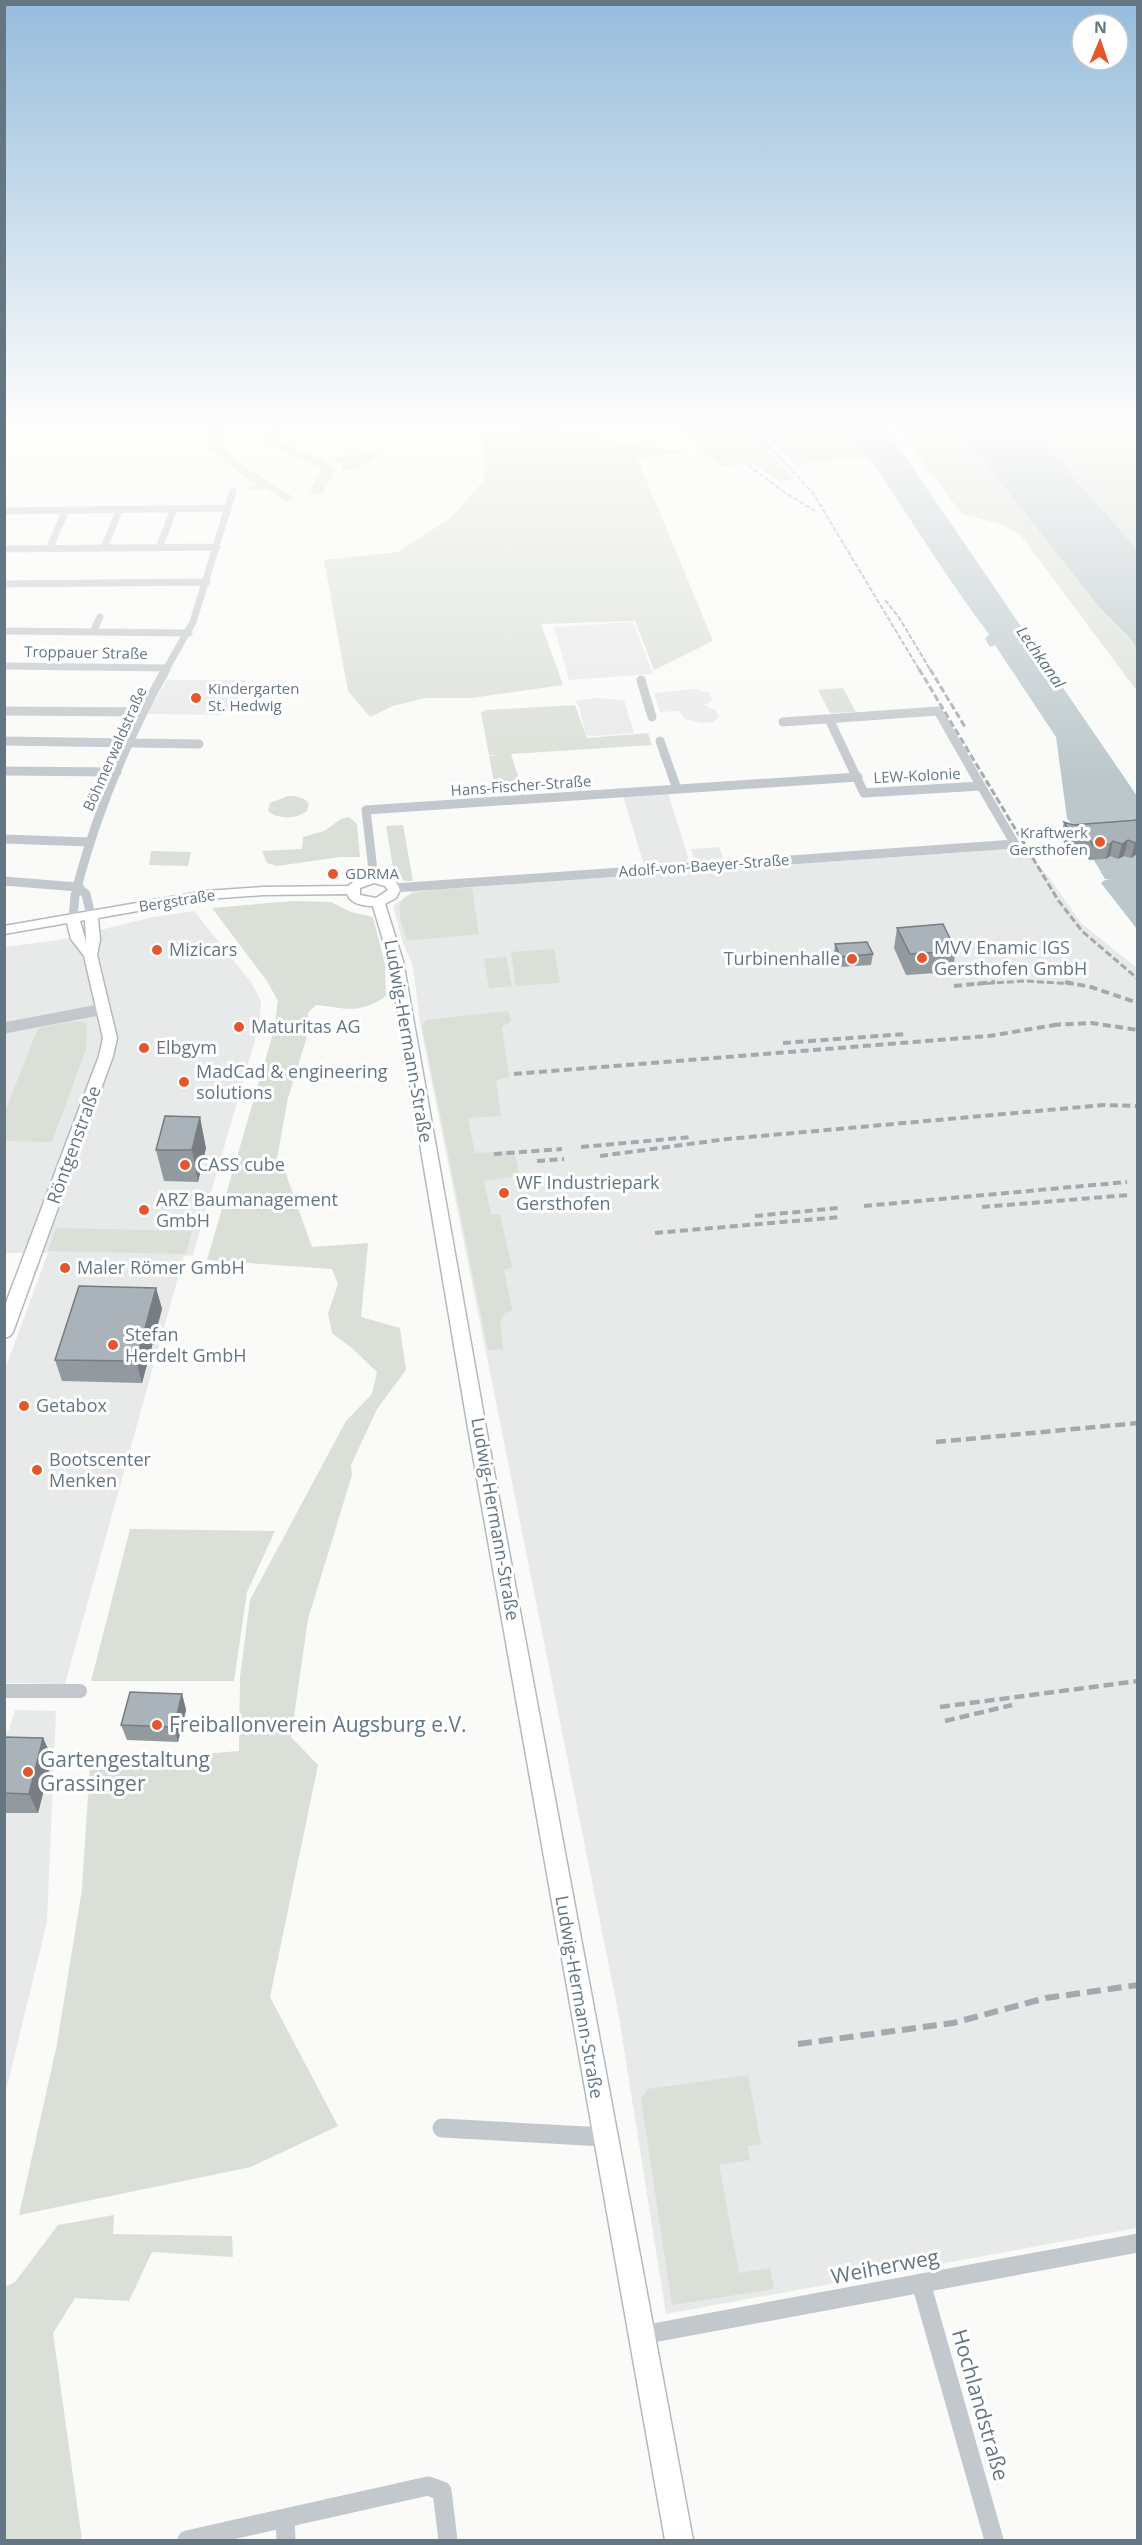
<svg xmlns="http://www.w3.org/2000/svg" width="1142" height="2545" viewBox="0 0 1142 2545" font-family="'Open Sans',sans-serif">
  <rect width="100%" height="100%" fill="#fafaf8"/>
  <path fill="#e8e9e9" d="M 633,622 L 653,674 L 569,680 L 554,627 Z
    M 167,680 L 246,680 L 241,695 L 222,715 L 147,714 Z
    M 694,689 L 710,693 L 712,701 L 704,705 L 717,711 L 719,717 L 713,722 L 702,723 L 685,719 L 679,711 L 660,712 L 654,693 Z
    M 596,698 L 624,700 L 634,733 L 593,736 L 586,735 L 579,707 L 575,701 Z
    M 668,793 L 688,857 L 687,862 L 644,865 L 623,796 Z
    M 719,847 L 724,860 L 695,862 L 691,849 Z
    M 1023,848 L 1048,876 L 1081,923 L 1137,968 L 1137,2228 L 666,2314 L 618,2011 L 420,1023 L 413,967 L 402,940 L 393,906 L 413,891 Z
    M 194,911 L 251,982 L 261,1001 L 259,1026 L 193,1255 L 184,1256 L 65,1684 L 5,1683 L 5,1369 L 48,1253 L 5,1253 L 5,947 L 59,940 L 153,917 Z
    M 15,1710 L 56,1711 L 47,1922 L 5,2095 L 5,1732 L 9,1731 Z"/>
  <path fill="#dadfd7" d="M 205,425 L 220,425 C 220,431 220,439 222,444 C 228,461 279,487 295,498 L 287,503 L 267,489 L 241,490 L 256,486 L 210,449 Z
    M 272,425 L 279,425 L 275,431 L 278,438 L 285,444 L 322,460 L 333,468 L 333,474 L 322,494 L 313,494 L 310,490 L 321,469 L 270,443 L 267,434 Z
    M 670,425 L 847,425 L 870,457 L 796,464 L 769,441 L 765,449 L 795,479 L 779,482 L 755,464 L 722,466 L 704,453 L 688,433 Z
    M 895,425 L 955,425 L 1100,608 L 1130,638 L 1137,649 L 1137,691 L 1020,534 L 1001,524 L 962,514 Z
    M 1027,425 L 1137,425 L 1137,549 Z
    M 539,426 L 610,441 L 688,453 L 637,458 L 713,641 L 654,670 L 635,621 L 541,624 L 563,685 L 471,698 L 425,698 L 393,706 L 370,717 L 348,691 L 324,560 L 398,552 L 452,517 L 484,480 L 486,436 Z
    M 376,451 L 378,455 C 366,464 357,469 342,471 L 341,464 L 332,459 Z
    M 843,688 L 856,712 L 830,713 L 818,690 Z
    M 575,705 L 587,738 L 648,733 L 652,745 L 511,754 L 524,795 L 495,787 L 489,756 L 499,755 L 489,755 L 481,713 L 485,710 Z
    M 288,796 C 296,796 305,797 309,804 L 307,811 C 296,819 279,820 268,811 L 270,803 Z
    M 349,817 L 357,824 L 360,857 L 340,857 L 277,866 L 267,863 L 262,851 L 302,849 L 303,837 L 324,831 L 341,819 Z
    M 403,825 L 413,881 L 405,881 L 394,873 L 386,826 Z
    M 151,851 L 191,852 L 188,866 L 149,865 Z
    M 472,888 L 479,934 L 415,940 L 406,939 C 404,929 398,915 400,905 C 403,887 457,889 472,888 Z
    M 293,901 L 331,902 L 351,912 L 373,917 L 385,965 L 386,996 C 359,1015 347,1008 316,1005 L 308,1013 L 306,1040 L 288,1098 L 277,1158 L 283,1166 L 312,1247 L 368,1243 L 361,1317 L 400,1328 L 406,1370 L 377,1409 L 351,1465 L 352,1475 L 308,1619 L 291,1737 L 318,1765 L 270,1997 L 338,2126 L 251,2167 L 19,2215 L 57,2044 L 82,1889 L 90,1763 L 239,1751 L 240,1677 L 250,1600 L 346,1421 L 372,1394 L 377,1372 L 353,1349 L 332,1333 L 328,1313 L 338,1284 L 332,1269 L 207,1260 L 274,1030 L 278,1001 L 267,981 L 212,908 Z
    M 554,949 L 560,983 L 516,986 L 511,952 Z
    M 506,957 L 512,986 L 489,988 L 484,959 Z
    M 508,1011 L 511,1021 L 502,1027 L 509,1077 L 496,1080 L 501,1116 L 468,1118 L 475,1153 L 514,1151 L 519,1173 L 518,1176 L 484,1181 L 491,1214 L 500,1215 L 512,1267 L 504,1270 L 512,1310 L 505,1313 L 500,1321 L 503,1349 L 488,1350 L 422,1026 L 426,1020 Z
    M 77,1021 L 87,1023 L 86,1049 L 52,1142 L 5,1141 L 5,1112 L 38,1028 Z
    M 56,1228 L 192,1231 L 186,1254 L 48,1251 Z
    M 130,1529 L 275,1531 L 247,1592 L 234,1681 L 91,1681 Z
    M 748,2075 L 761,2144 L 747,2146 L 750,2160 L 719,2165 L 739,2273 L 770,2268 L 774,2289 L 672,2305 L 641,2099 L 648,2089 Z
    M 114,2215 L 113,2234 L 232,2236 L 233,2257 L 152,2252 L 129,2301 L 75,2298 L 53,2333 L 82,2540 L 5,2540 L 5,2287 L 15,2282 L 58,2225 Z"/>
  <path fill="#bbc7cb" d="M 847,425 L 881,425 L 906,458 L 1137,796 L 1137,826 L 1129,816 L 1136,827 L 1076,831 L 1067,818 L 1056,737 L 995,645 L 990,647 L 985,639 L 989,634 C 938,567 896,494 847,425 Z
    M 955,425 L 1027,425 L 1137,549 L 1137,649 L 1130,638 L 1100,608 Z
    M 1137,852 L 1137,929 L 1101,883 L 1105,880 L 1111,879 L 1105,879 L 1091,855 L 1105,860 L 1104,854 Z"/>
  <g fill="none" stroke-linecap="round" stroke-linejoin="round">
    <defs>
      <path id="secondary" d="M 374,875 L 395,880 L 400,890 L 396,898 L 385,904 L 403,961 L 486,1428 L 693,2540 L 665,2540 L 468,1428 L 389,961 L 373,906 C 363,906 351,904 347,894 L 263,895 L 206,899 L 98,918 L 100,940 L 97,955 L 117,1038 L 113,1056 L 13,1332 L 10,1336 L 4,1338 L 4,1308 L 99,1056 L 103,1038 L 84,956 L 71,939 L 67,923 L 4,934 L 4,926 L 206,891 L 263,887 L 348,886 L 357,879 ZM 374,883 L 385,886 L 388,890 L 376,898 L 360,895 L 360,888 ZM 85,920 L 86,940 L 86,942 L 80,921 Z"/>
    </defs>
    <use href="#secondary" stroke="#b3babf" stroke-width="3"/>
    <path stroke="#c3c8cc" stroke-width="7" d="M 4,511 L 228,508
      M 104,548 L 120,509
      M 159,548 L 174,509
      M 4,549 L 217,547
      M 49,549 L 66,510
      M 4,584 L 207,582
      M 4,631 L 189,633
      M 93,632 L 100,617
      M 4,666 L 167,668
      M 165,671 L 193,622 L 233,491"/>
    <path stroke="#c3c8cc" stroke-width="9" d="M 641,680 L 652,717
      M 4,711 L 142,712
      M 783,722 L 938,711 L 981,786 L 864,793 L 829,719
      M 4,741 L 199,744
      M 660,741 L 677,789
      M 4,771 L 117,772
      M 4,839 L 89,842
      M 374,879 L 366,810 L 858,777
      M 4,881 L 77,887 L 86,894 L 91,916
      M 77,887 C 97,812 128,737 166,669
      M 394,888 L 1015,844 L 981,786
      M 73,920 L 75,895 L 80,888"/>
    <path stroke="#c3c8cc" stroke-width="11" d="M 4,1028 L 104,1009"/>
    <path stroke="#c3c8cc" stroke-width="14" d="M 4,1691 L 80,1691"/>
    <path stroke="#c3c8cc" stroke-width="19" d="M 442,2128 L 604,2137
      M 921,2283 L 994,2540
      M 642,2335 L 1138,2243
      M 285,2518 L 286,2540
      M 187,2540 L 428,2486 L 442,2491 L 448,2540"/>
    <use href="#secondary" fill="#fff" fill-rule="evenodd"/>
    <path stroke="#a2aab0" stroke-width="2" stroke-dasharray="5 2" stroke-linecap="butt" d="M 749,425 L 813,493 L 920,671
      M 748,465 L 784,492 L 815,511
      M 885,600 L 898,616 L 931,671"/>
    <path stroke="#a2aab0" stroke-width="3" stroke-dasharray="7 3" stroke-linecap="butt" d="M 919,669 L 1058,900 L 1082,931 L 1138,979
      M 930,669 L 965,727
      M 977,984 L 1025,981 L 1075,984"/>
    <path stroke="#a2aab0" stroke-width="4" stroke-dasharray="8 4.5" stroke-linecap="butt" d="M 1065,982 L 1091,987 L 1138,1003
      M 954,986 L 995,982
      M 1053,1025 L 1091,1023 L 1138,1030
      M 783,1043 L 906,1034
      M 514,1074 L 989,1036 L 1061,1024
      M 581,1147 L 691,1137
      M 494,1154 L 562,1149
      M 600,1156 L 727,1139 L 1104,1105 L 1138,1106
      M 537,1161 L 564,1159
      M 864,1206 L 1127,1182
      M 982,1207 L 1129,1195
      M 755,1216 L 838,1208
      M 655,1233 L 841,1217"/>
    <path stroke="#a2aab0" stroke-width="4.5" stroke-dasharray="10 5" stroke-linecap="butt" d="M 936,1442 L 1138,1423
      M 940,1707 L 1138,1681
      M 945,1721 L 1012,1705"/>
    <path stroke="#a2aab0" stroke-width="6" stroke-dasharray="14 7" stroke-linecap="butt" d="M 798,2044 L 953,2023 L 1046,1998 L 1138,1985"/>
  </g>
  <path fill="#929a9f" d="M 1137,820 L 1137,854 L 1131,858 L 1124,856 L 1118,859 L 1110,856 L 1106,859 L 1089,860 L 1081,846 L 1067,847 L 1061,837 L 1064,822 L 1073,825 Z
    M 897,928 L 956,951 L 952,972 L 906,975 L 894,948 Z
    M 835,944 L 873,954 L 871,965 L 839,967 L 834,955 Z
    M 206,1148 L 198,1182 L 164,1181 L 156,1150 Z
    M 156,1288 L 162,1309 L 142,1383 L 62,1381 L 55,1360 Z
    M 182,1694 L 186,1710 L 178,1742 L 127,1740 L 121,1725 Z
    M 4,1737 L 43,1738 L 52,1758 L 38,1813 L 4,1813 Z"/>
  <path fill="#777d82" d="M 1128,840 L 1124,856 L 1118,859 L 1122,844 Z
    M 1113,841 L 1110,856 L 1106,859 L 1110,844 Z
    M 1137,841 L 1137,854 L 1131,858 L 1135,843 Z
    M 200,1117 L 206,1148 L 198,1182 L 192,1150 Z
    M 156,1288 L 162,1309 L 142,1383 L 136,1361 Z
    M 182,1694 L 186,1710 L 178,1742 L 174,1727 Z
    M 43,1738 L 52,1758 L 38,1813 L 29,1794 Z"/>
  <path fill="#aab3b9" stroke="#777d82" stroke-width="1.5" d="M 1137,820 L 1137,841 L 1135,843 L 1128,840 L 1122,844 L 1113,841 L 1110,844 L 1093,845 L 1085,831 L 1070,832 L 1064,822 L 1073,825 Z
    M 943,924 L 956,951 L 910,954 L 897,928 Z
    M 867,942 L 873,954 L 840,957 L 835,944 Z
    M 165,1116 L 200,1117 L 192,1150 L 156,1150 Z
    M 79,1286 L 156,1288 L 136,1361 L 55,1360 Z
    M 130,1692 L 182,1694 L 174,1727 L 121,1725 Z
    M 4,1737 L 43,1738 L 29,1794 L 4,1793 Z"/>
  <linearGradient id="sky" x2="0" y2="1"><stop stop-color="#96bcdc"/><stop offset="0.54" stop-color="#fdfdfc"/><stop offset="1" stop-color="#fdfdfc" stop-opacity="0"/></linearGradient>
  <rect width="1142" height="781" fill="url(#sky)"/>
  <g fill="#e4572e" stroke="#fff" stroke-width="2">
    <circle cx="196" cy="698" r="6"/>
    <circle cx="1100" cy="842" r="6"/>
    <circle cx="333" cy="874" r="6"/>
    <circle cx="157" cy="950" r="6"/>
    <circle cx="922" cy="958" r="6"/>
    <circle cx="852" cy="959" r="6"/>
    <circle cx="239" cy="1027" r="6"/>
    <circle cx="144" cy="1048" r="6"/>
    <circle cx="184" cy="1082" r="6"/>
    <circle cx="185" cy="1165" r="6"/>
    <circle cx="504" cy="1193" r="6"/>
    <circle cx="144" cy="1210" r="6"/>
    <circle cx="65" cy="1268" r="6"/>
    <circle cx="113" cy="1345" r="6"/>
    <circle cx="24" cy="1406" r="6"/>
    <circle cx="37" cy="1470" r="6"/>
    <circle cx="157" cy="1725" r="6"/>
    <circle cx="28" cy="1772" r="6"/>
  </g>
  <g text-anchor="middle" stroke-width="6" stroke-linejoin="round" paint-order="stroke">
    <g font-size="15" fill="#657683" stroke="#fff">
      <text transform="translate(86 653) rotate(1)" y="5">Troppauer Straße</text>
      <text transform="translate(115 749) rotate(-66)" y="5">Böhmerwaldstraße</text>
      <text transform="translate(917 776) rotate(-3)" y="5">LEW-Kolonie</text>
      <text transform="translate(521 786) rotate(-4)" y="5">Hans-Fischer-Straße</text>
      <text transform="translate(704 866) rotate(-4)" y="5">Adolf-von-Baeyer-Straße</text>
      <text transform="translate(177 901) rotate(-9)" y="5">Bergstraße</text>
    </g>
    <g font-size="15" fill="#657683" stroke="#fff" text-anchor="start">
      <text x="208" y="694">Kindergarten<tspan x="208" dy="17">St. Hedwig</tspan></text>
      <text x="1088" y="838" text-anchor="end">Kraftwerk<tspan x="1088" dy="17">Gersthofen</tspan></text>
      <text x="345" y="879">GDRMA</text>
    </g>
    <g font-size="16" font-style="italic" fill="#60757c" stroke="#fff">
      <text transform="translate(1041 657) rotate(55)" y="6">Lechkanal</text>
    </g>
    <g font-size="18" fill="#657683" stroke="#fff" text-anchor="start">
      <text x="934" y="954">MVV Enamic IGS<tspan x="934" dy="21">Gersthofen GmbH</tspan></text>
      <text x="169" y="956">Mizicars</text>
      <text x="840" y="965" text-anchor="end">Turbinenhalle</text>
      <text x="251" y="1033">Maturitas AG</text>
      <text x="156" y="1054">Elbgym</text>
      <text x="196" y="1078">MadCad &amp; engineering<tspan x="196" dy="21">solutions</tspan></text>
      <text x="197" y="1171">CASS cube</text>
      <text x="516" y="1189">WF Industriepark<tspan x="516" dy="21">Gersthofen</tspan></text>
      <text x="156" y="1206">ARZ Baumanagement<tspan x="156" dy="21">GmbH</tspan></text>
      <text x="77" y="1274">Maler Römer GmbH</text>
      <text x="125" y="1341">Stefan<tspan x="125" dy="21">Herdelt GmbH</tspan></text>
      <text x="36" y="1412">Getabox</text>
      <text x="49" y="1466">Bootscenter<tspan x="49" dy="21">Menken</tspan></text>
    </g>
    <g font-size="18" fill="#657683" stroke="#fff">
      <text transform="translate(408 1041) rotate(80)" y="6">Ludwig-Hermann-Straße</text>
      <text transform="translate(74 1145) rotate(-70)" y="6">Röntgenstraße</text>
      <text transform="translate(495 1519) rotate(80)" y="6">Ludwig-Hermann-Straße</text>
      <text transform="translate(579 1997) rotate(80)" y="6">Ludwig-Hermann-Straße</text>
    </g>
    <g font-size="21" fill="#657683" stroke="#fff" text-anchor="start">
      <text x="169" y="1732">Freiballonverein Augsburg e.V.</text>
      <text x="40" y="1767">Gartengestaltung<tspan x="40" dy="24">Grassinger</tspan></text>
    </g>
    <g font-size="21" fill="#657683" stroke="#fff">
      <text transform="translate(885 2267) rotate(-11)" y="7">Weiherweg</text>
      <text transform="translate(980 2405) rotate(74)" y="7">Hochlandstraße</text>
    </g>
  </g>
  <rect width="1142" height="2545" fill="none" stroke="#657683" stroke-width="12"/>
  <g transform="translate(1100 42) rotate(2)"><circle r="28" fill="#ffffff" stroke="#c1c8cd" stroke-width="1.5"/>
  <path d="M0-4.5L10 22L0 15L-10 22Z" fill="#e4572e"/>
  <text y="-9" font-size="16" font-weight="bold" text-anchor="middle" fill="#657683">N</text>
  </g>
</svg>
